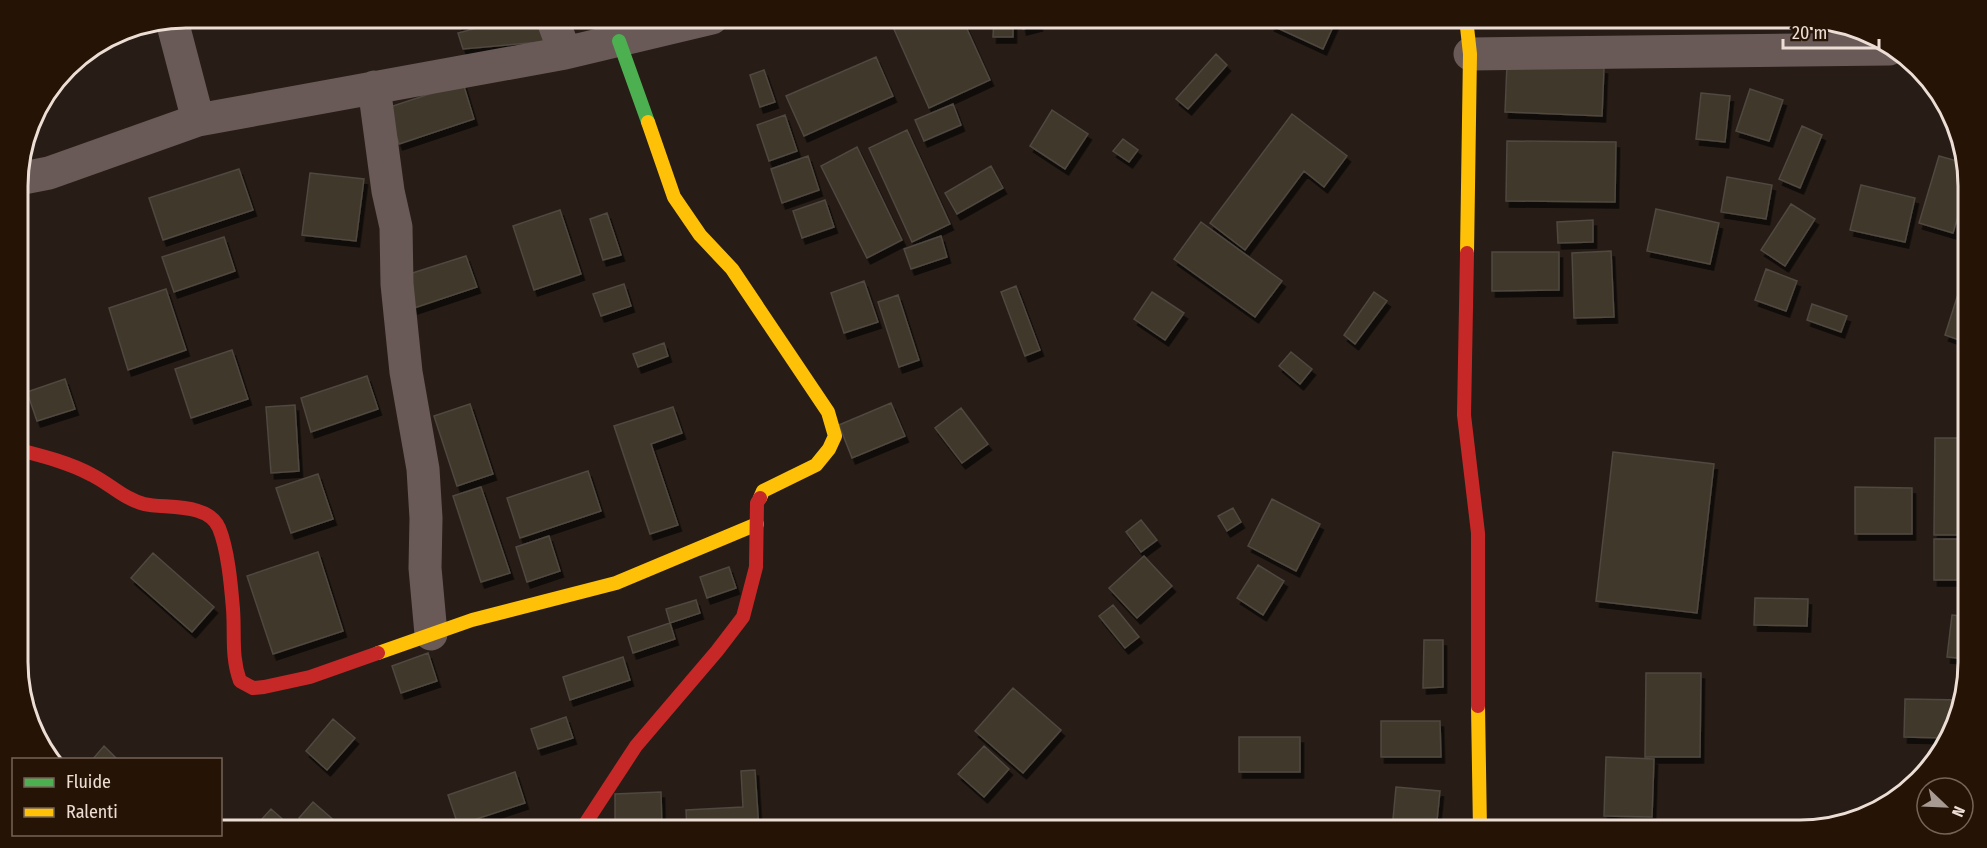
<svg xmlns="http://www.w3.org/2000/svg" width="1987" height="848" viewBox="0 0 1987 848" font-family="'Fira Sans Condensed',sans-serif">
  <defs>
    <filter id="shadow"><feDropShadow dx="3.5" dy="6" stdDeviation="0" flood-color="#0009"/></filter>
  </defs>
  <rect width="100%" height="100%" fill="#271d16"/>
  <path fill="#403829" stroke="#4f4841" stroke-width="1.5" filter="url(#shadow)" d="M 457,18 L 488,18 L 460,27 Z
    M 516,18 L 545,18 L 551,41 L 463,49 L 458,33 Z
    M 889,18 L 962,18 L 990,80 L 929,108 Z
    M 994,18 L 1013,18 L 1013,37 L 993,37 Z
    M 1021,18 L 1038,18 L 1039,25 L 1023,29 Z
    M 1274,18 L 1337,18 L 1323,49 L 1271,25 Z
    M 1216,54 L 1227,65 L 1188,109 L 1176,99 Z
    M 876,57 L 893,96 L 804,136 L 786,96 Z
    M 1507,64 L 1604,68 L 1602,116 L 1505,112 Z
    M 764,70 L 775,102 L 760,107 L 750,75 Z
    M 463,83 L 474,119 L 399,144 L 387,108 Z
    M 1750,89 L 1783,100 L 1769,141 L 1736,131 Z
    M 1701,93 L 1730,96 L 1725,142 L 1696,139 Z
    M 953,104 L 961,125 L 924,141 L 915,120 Z
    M 1052,110 L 1088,134 L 1065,169 L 1030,146 Z
    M 1292,114 L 1347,156 L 1324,187 L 1304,171 L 1245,250 L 1210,223 Z
    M 785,115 L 797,151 L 769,161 L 757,125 Z
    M 1802,126 L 1822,135 L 1800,188 L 1779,179 Z
    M 907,130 L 950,224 L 912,242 L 869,148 Z
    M 1123,139 L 1138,150 L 1129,162 L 1113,151 Z
    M 1507,141 L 1616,142 L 1615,202 L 1506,201 Z
    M 857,147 L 902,240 L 867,258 L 821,166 Z
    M 808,156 L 819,190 L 782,203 L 771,169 Z
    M 1939,156 L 1968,164 L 1968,182 L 1953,233 L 1919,223 Z
    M 991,166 L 1003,188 L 957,214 L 945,193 Z
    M 239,169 L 253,210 L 163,240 L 149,198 Z
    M 310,173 L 364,179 L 356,241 L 302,235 Z
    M 1727,177 L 1772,185 L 1766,219 L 1721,212 Z
    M 1861,185 L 1915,198 L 1905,242 L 1850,230 Z
    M 825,200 L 834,227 L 802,238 L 793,211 Z
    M 1791,204 L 1815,219 L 1785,266 L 1761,250 Z
    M 1656,209 L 1719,223 L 1710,264 L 1647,251 Z
    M 560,210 L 581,274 L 534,290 L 513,226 Z
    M 607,213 L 621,255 L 603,260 L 590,219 Z
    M 1593,220 L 1593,242 L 1558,243 L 1557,222 Z
    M 1201,222 L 1282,281 L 1255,317 L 1174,259 Z
    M 941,236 L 947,257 L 911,269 L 904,249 Z
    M 224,237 L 235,271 L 174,292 L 162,257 Z
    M 1611,251 L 1614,317 L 1574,318 L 1572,253 Z
    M 1492,252 L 1559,252 L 1559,290 L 1492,291 Z
    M 466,256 L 477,287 L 414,308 L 403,276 Z
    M 1766,269 L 1797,281 L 1786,311 L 1755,300 Z
    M 864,281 L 878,322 L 844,333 L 831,293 Z
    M 624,284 L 631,306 L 601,316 L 593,294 Z
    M 1016,286 L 1040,350 L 1025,356 L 1001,292 Z
    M 166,289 L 186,350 L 128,370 L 109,308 Z
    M 1959,291 L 1968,294 L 1968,343 L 1945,335 Z
    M 1152,292 L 1184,313 L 1165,340 L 1134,319 Z
    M 1374,292 L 1387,301 L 1355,344 L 1344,335 Z
    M 898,295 L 919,360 L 899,367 L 878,302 Z
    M 1812,304 L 1847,316 L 1841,332 L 1807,320 Z
    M 664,343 L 668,356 L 638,367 L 633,354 Z
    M 232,350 L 248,399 L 191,418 L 175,369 Z
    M 1291,352 L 1312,369 L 1300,384 L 1279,366 Z
    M 367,376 L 378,409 L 311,432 L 301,398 Z
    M 65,379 L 75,409 L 37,421 L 27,392 Z
    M 891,403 L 905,436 L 852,458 L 839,425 Z
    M 470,404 L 493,474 L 457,486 L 434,416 Z
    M 295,405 L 299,471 L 271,473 L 266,407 Z
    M 673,407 L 682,433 L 651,444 L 678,525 L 650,534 L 614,426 Z
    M 961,408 L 988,444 L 962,463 L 935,428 Z
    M 1935,438 L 1968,438 L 1969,535 L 1934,535 Z
    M 1613,452 L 1714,464 L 1697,613 L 1596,601 Z
    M 588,471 L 601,511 L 520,538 L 507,498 Z
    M 318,474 L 333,519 L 291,533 L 276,488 Z
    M 481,487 L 510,573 L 481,582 L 453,496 Z
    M 1855,487 L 1912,488 L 1912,534 L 1855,534 Z
    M 1272,499 L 1320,524 L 1296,571 L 1248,546 Z
    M 1233,508 L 1241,522 L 1227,531 L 1218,516 Z
    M 1141,520 L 1157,540 L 1141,552 L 1126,532 Z
    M 549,536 L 560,571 L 527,582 L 516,547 Z
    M 1934,539 L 1969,539 L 1969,580 L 1934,580 Z
    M 318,552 L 343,631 L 273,654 L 247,576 Z
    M 153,553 L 214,607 L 192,632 L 131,578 Z
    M 1144,556 L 1172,586 L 1137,618 L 1109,588 Z
    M 1258,565 L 1284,581 L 1263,615 L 1237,598 Z
    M 729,567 L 736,588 L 707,598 L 700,577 Z
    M 1755,598 L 1808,599 L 1807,626 L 1754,625 Z
    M 696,600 L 700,613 L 670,623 L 666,609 Z
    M 1113,605 L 1139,637 L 1125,648 L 1099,616 Z
    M 1952,615 L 1969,617 L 1969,659 L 1947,657 Z
    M 670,623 L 675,639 L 633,653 L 628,637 Z
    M 1424,640 L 1443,640 L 1443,687 L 1423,688 Z
    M 428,653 L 437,681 L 401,693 L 392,666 Z
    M 623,657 L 630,680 L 570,700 L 563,677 Z
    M 1646,673 L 1701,673 L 1700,757 L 1645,757 Z
    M 19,683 L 32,697 L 27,701 L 19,684 Z
    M 1013,688 L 1061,730 L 1023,773 L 975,731 Z
    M 1905,699 L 1961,700 L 1956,726 L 1946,738 L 1904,737 Z
    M 566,717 L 573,738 L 538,749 L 531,729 Z
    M 333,719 L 355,738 L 327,770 L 306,751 Z
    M 1381,721 L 1440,721 L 1441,757 L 1381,757 Z
    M 1239,737 L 1300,737 L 1300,772 L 1239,772 Z
    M 104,746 L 118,760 L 92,760 Z
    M 984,746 L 1009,769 L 984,797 L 958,774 Z
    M 1606,757 L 1654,759 L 1652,817 L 1604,816 Z
    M 755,770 L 759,830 L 687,830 L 686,810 L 743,807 L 741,771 Z
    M 515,772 L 525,803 L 458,825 L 448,795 Z
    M 1396,787 L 1440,791 L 1436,830 L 1392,830 Z
    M 661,792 L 662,830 L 594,830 L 594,827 L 615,827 L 615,794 Z
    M 313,802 L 336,822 L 329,830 L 313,830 L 299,818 Z
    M 271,809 L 295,830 L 252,830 Z
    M 1101,820 L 1103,830 L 1073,830 L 1072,824 Z"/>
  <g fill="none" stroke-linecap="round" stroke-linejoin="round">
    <path stroke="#695a58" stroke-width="33" d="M 552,18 L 565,53
      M 172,21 L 198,120
      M 1470,54 L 1889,49
      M 374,87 L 388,191 L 396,227 L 397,284 L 406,372 L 423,469 L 426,518 L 425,568 L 431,634
      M 18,179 L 49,173 L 198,120 L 565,53 L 712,18"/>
    <path stroke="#4caf50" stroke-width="14" d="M 619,41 L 648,122"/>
    <path stroke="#ffc107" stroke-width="14" d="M 1466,18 L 1470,54 L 1467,253
      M 648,122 L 674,197 L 700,235 L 732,269 L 828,412 L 835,436 L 829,449 L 816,465 L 763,491 L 760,498
      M 378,653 L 472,620 L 616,583 L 757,524
      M 1478,706 L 1480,830"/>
    <path stroke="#c62828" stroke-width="14" d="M 1467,253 L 1464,415 L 1478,533 L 1478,706
      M 19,450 C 43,456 70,463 92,475 C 110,484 124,499 144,504 C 165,509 208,502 219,528 C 228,550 231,585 233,609 C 235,635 231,656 240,681 L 253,688 L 264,687 L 310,677 L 378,653
      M 583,830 L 585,824 L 636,746 L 717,651 L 743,617 L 756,567 L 757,503 L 760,498"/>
  </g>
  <path d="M0 0H1987V848H0ZM186 28H1800A158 158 0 0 1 1958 186V662A158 158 0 0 1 1800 820H186A158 158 0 0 1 28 662V186A158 158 0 0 1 186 28Z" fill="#251305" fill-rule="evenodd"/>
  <path fill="none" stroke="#ecded5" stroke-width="3" d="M186 28H1800A158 158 0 0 1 1958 186V662A158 158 0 0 1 1800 820H186A158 158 0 0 1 28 662V186A158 158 0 0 1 186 28Z"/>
  <rect x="12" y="758" width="210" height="78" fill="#251305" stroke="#756458" stroke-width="1.5"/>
  <rect x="24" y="778" width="30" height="9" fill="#4caf50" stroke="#756458" stroke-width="1.5"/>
  <text x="66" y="788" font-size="18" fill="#ecded5">Fluide</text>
  <rect x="24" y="808" width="30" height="9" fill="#ffc107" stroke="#756458" stroke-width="1.5"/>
  <text x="66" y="818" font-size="18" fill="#ecded5">Ralenti</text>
  <g transform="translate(1945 806) rotate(113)"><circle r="28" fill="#251305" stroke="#756458" stroke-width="1.5"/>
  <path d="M0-4.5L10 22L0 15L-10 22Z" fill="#a79a92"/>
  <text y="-9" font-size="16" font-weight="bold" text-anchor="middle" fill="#ecded5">N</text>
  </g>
  <path d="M1783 39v9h96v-9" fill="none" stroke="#ecded5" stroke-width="3"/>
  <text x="1792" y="39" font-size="18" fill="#ecded5" stroke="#251305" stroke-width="4.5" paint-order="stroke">20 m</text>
</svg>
